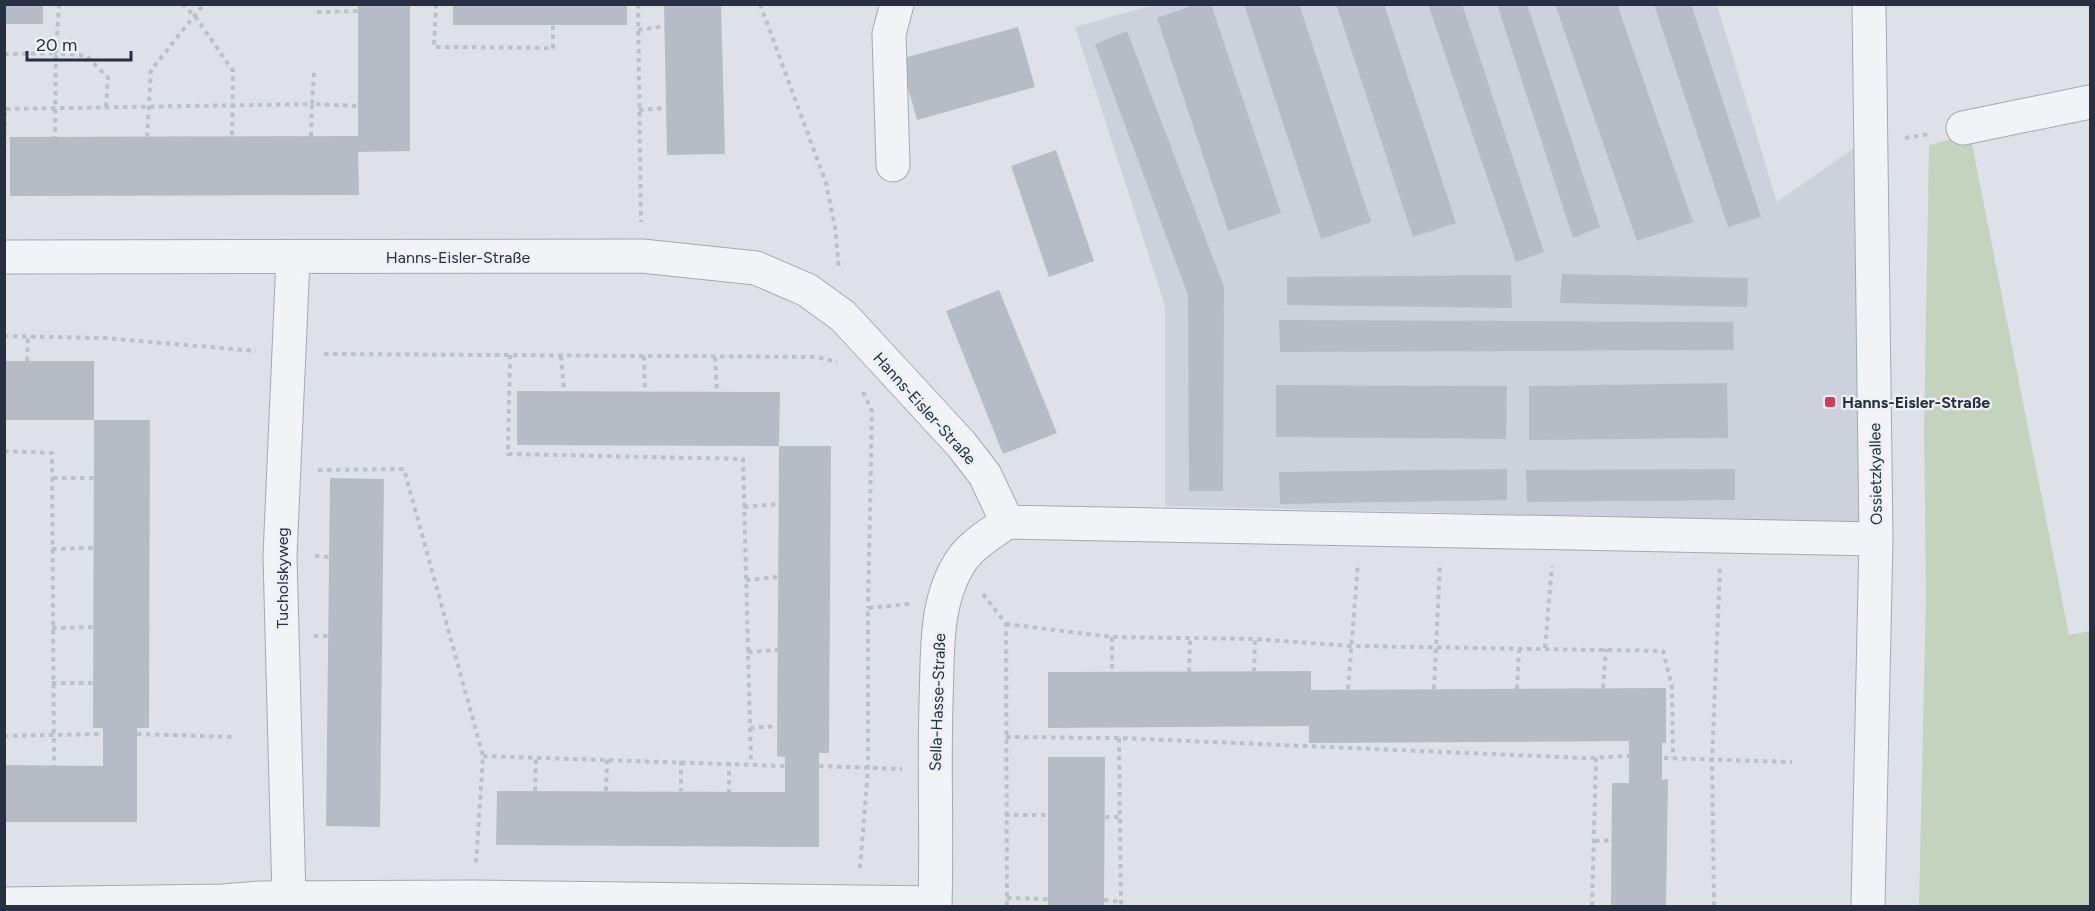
<svg xmlns="http://www.w3.org/2000/svg" width="2095" height="911" viewBox="0 0 2095 911" font-family="Figtree,sans-serif">
  <rect width="100%" height="100%" fill="#dee2e8"/>
  <path fill="#ccd1db" d="M 1156,4 L 1717,5 L 1777,202 L 1871,136 L 1876,539 L 1850,522 L 1165,506 L 1165,306 L 1075,27 Z"/>
  <path fill="#c4d3be" d="M 1970,134 L 2069,635 L 2090,631 L 2090,906 L 1919,906 L 1926,594 L 1924,429 L 1929,145 Z"/>
  <path fill="#b5bcc6" d="M 4,4 L 43,4 L 43,24 L 4,24 Z
    M 358,4 L 410,4 L 410,151 L 358,152 L 359,195 L 10,196 L 10,137 L 358,136 Z
    M 453,4 L 627,4 L 627,25 L 453,25 Z
    M 664,4 L 721,4 L 725,154 L 667,155 Z
    M 1197,4 L 1211,4 L 1281,213 L 1228,231 L 1157,18 Z
    M 1244,4 L 1299,4 L 1371,222 L 1321,239 Z
    M 1336,4 L 1384,4 L 1456,223 L 1413,237 Z
    M 1428,4 L 1462,4 L 1544,252 L 1516,262 Z
    M 1497,4 L 1527,4 L 1600,227 L 1573,238 Z
    M 1555,4 L 1617,4 L 1693,222 L 1637,241 Z
    M 1654,4 L 1691,4 L 1761,217 L 1728,227 Z
    M 1018,27 L 1035,87 L 917,120 L 900,59 Z
    M 1127,31 L 1224,287 L 1223,491 L 1189,491 L 1188,295 L 1095,44 Z
    M 1056,150 L 1094,261 L 1049,277 L 1011,166 Z
    M 1562,274 L 1748,278 L 1747,307 L 1560,303 Z
    M 1511,275 L 1512,308 L 1287,305 L 1287,277 Z
    M 999,290 L 1057,433 L 1003,454 L 946,311 Z
    M 1279,320 L 1733,322 L 1734,350 L 1280,352 Z
    M 4,361 L 94,361 L 94,420 L 4,420 Z
    M 1727,383 L 1728,438 L 1529,440 L 1529,386 Z
    M 1276,385 L 1507,386 L 1506,439 L 1276,437 Z
    M 517,391 L 780,392 L 779,446 L 517,445 Z
    M 94,420 L 150,420 L 149,728 L 137,728 L 137,822 L 4,822 L 4,765 L 103,766 L 103,728 L 93,728 Z
    M 779,446 L 831,446 L 829,753 L 819,753 L 819,847 L 496,845 L 497,791 L 785,792 L 785,757 L 777,756 Z
    M 1507,469 L 1507,500 L 1280,504 L 1279,472 Z
    M 1735,469 L 1735,500 L 1527,502 L 1526,470 Z
    M 330,478 L 384,479 L 380,827 L 326,826 Z
    M 1311,671 L 1311,690 L 1666,688 L 1666,743 L 1662,743 L 1662,780 L 1668,779 L 1666,906 L 1611,906 L 1612,783 L 1629,783 L 1629,741 L 1309,743 L 1309,726 L 1048,728 L 1048,672 Z
    M 1048,757 L 1105,757 L 1104,906 L 1048,906 Z"/>
  <g fill="none" stroke-linecap="round" stroke-linejoin="round">
    <defs>
      <path id="minor" d="M 1963,128 L 2090,102
        M 893,165 L 889,34 L 897,4
        M 4,257 L 642,256 L 756,268 L 807,290 L 843,316 L 961,444 L 985,475 L 1007,522 L 1876,539
        M 289,898 L 280,556 L 293,259
        M 4,904 L 223,901 L 260,898 L 474,897 L 935,903
        M 935,906 C 937,838 934,770 936,701 C 938,656 934,604 959,564 C 969,546 991,534 1007,522
        M 1868,906 L 1876,539 L 1869,4"/>
    </defs>
    <use href="#minor" stroke="#a3a9b2" stroke-width="35"/>
    <path stroke="#bcc0c7" stroke-width="4" stroke-dasharray="4.5 4.5" stroke-linecap="butt" d="M 59,4 L 56,53 L 87,56 L 108,78 L 106,107
      M 182,4 L 195,16 L 233,71 L 232,136
      M 436,4 L 434,47 L 553,48 L 553,25
      M 638,4 L 641,222
      M 760,4 L 826,183 L 835,227 L 839,270
      M 317,12 L 358,11
      M 638,30 L 665,26
      M 4,54 L 56,53 L 55,137
      M 639,110 L 666,108
      M 311,136 L 312,104 L 358,106
      M 147,137 L 151,70 L 204,4
      M 1905,138 L 1930,134
      M 4,171 L 5,109 L 312,104 L 314,73
      M 4,336 L 104,338 L 256,351
      M 324,354 L 817,357 L 837,362
      M 510,355 L 508,454 L 743,459 L 751,763
      M 561,356 L 564,391
      M 644,356 L 645,391
      M 715,357 L 717,392
      M 27,361 L 28,337
      M 863,392 L 872,411 L 868,608
      M 4,451 L 52,453 L 54,766
      M 318,470 L 404,469 L 483,756 L 476,863
      M 53,478 L 94,478
      M 744,507 L 779,504
      M 52,549 L 94,548
      M 315,556 L 329,557
      M 746,580 L 778,577
      M 983,594 L 1006,624 L 1007,906
      M 1006,624 L 1112,637 L 1255,639 L 1352,646 L 1663,651 L 1672,687 L 1673,758
      M 52,628 L 94,627
      M 314,636 L 328,636
      M 1112,637 L 1112,672
      M 1545,648 L 1552,566
      M 748,652 L 778,650
      M 1189,672 L 1190,639
      M 1254,672 L 1255,639
      M 52,683 L 93,683
      M 1603,688 L 1606,649
      M 1348,689 L 1358,563
      M 1434,689 L 1440,564
      M 1517,689 L 1519,650
      M 750,728 L 778,726
      M 137,734 L 236,737
      M 4,736 L 103,734
      M 1006,737 L 1119,738 L 1584,758 L 1630,756
      M 1119,738 L 1121,906
      M 483,756 L 785,766
      M 1664,758 L 1792,762
      M 681,761 L 681,791
      M 729,762 L 729,792
      M 819,766 L 902,769
      M 535,791 L 536,757
      M 606,791 L 607,759
      M 1005,815 L 1048,815
      M 1105,817 L 1120,817
      M 1595,841 L 1612,840
      M 860,868 L 868,770 L 868,608 L 910,604
      M 1007,898 L 1048,899
      M 1104,900 L 1121,902
      M 1592,906 L 1596,757
      M 1714,906 L 1712,760 L 1720,568"/>
    <use href="#minor" stroke="#f1f3f7" stroke-width="33"/>
  </g>
  <rect fill="#d63b56" stroke="#edf1f6" stroke-width="2" x="1824" y="396" width="12" height="12" rx="3"/>
  <g text-anchor="middle" stroke-width="4.5" stroke-linejoin="round" paint-order="stroke">
    <g font-size="16" fill="#263040" stroke="#edf1f6">
      <text x="458" y="263">Hanns-Eisler-Straße</text>
      <text transform="translate(925 408) rotate(48)" y="6">Hanns-Eisler-Straße</text>
      <text transform="translate(1875 474) rotate(-91)" y="6">Ossietzkyallee</text>
      <text transform="translate(282 578) rotate(-90)" y="6">Tucholskyweg</text>
      <text transform="translate(937 702) rotate(-88)" y="6">Sella-Hasse-Straße</text>
    </g>
    <g font-size="16" font-weight="bold" fill="#263040" stroke="#edf1f6" text-anchor="start">
      <text x="1842" y="408">Hanns-Eisler-Straße</text>
    </g>
  </g>
  <rect width="2095" height="911" fill="none" stroke="#263040" stroke-width="12"/>
  <path d="M27 51v9h104v-9" fill="none" stroke="#263040" stroke-width="3"/>
  <text x="36" y="51" font-size="18" fill="#263040" stroke="#edf1f6" stroke-width="4.5" paint-order="stroke">20 m</text>
</svg>
